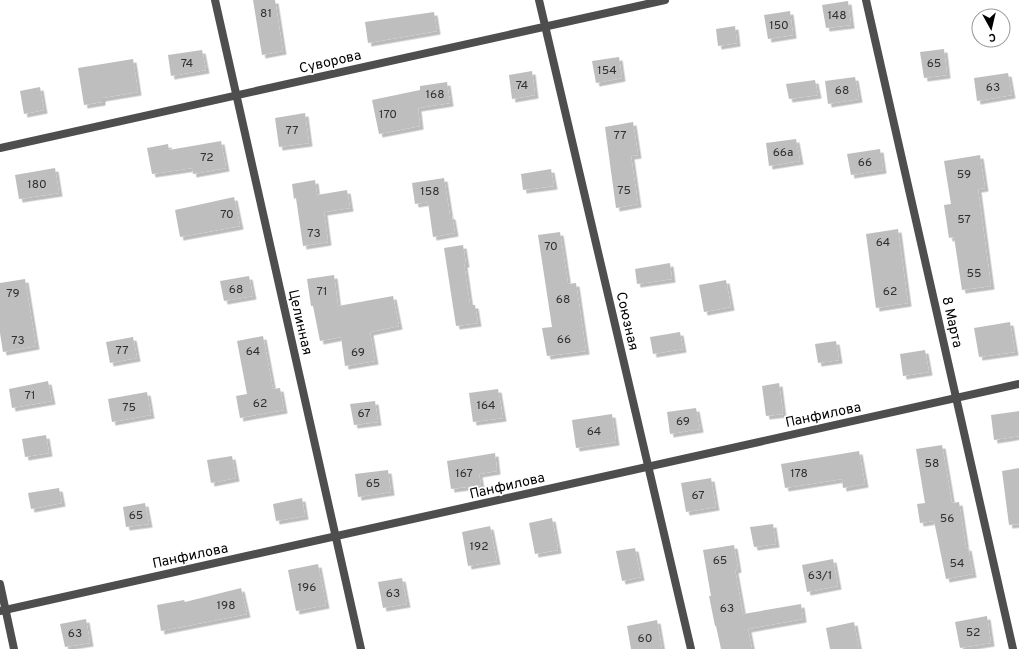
<svg xmlns="http://www.w3.org/2000/svg" width="1019" height="649" viewBox="0 0 1019 649" font-family="Overpass,sans-serif">
  <defs>
    <filter id="shadow"><feDropShadow dx="3.5" dy="3.5" stdDeviation="0" flood-color="#0004"/></filter>
  </defs>
  <rect width="100%" height="100%" fill="#fff"/>
  <path fill="#bebebe" filter="url(#shadow)" d="M 253,0 L 275,0 L 283,51 L 262,55 Z
    M 848,1 L 851,25 L 826,28 L 822,5 Z
    M 790,11 L 793,35 L 768,39 L 764,15 Z
    M 434,12 L 437,31 L 368,43 L 365,22 Z
    M 735,26 L 737,43 L 718,46 L 716,29 Z
    M 944,49 L 947,75 L 924,78 L 920,52 Z
    M 202,50 L 206,70 L 171,76 L 168,55 Z
    M 619,57 L 622,78 L 596,83 L 592,61 Z
    M 133,59 L 138,92 L 102,98 L 102,102 L 84,105 L 78,68 Z
    M 532,71 L 535,95 L 512,99 L 509,75 Z
    M 1008,73 L 1012,95 L 977,101 L 974,78 Z
    M 855,77 L 859,99 L 828,104 L 825,81 Z
    M 815,80 L 818,95 L 789,99 L 786,84 Z
    M 447,82 L 450,103 L 418,108 L 420,126 L 379,134 L 372,100 L 420,90 L 420,86 Z
    M 40,87 L 44,110 L 24,114 L 20,91 Z
    M 305,113 L 309,143 L 279,147 L 275,118 Z
    M 633,122 L 638,155 L 631,156 L 638,204 L 616,208 L 605,127 Z
    M 796,139 L 800,161 L 769,166 L 766,143 Z
    M 221,141 L 226,168 L 193,174 L 192,168 L 152,174 L 147,148 L 168,144 L 169,150 Z
    M 880,149 L 883,170 L 851,175 L 847,154 Z
    M 980,155 L 985,188 L 978,189 L 991,286 L 962,290 L 954,237 L 949,238 L 944,205 L 951,204 L 944,161 Z
    M 55,168 L 59,193 L 19,199 L 15,175 Z
    M 551,169 L 554,186 L 523,190 L 521,174 Z
    M 444,178 L 450,216 L 452,216 L 455,233 L 433,237 L 428,202 L 415,204 L 412,183 Z
    M 315,180 L 317,195 L 347,190 L 350,208 L 324,212 L 328,242 L 303,246 L 296,198 L 294,199 L 292,184 Z
    M 234,197 L 240,226 L 180,237 L 175,210 Z
    M 898,229 L 908,303 L 876,308 L 866,234 Z
    M 560,232 L 568,284 L 576,283 L 586,351 L 547,356 L 542,328 L 552,327 L 538,235 Z
    M 463,245 L 466,264 L 464,264 L 470,305 L 475,305 L 478,323 L 456,326 L 444,248 Z
    M 670,263 L 672,279 L 637,284 L 635,269 Z
    M 334,275 L 338,306 L 393,296 L 399,326 L 370,332 L 375,361 L 345,366 L 341,337 L 320,341 L 313,306 L 311,306 L 307,279 Z
    M 249,276 L 253,296 L 224,301 L 220,281 Z
    M 25,279 L 36,346 L 3,352 L 0,333 L 0,283 Z
    M 726,280 L 731,307 L 704,312 L 699,285 Z
    M 1010,322 L 1015,352 L 979,357 L 974,328 Z
    M 680,332 L 683,349 L 653,354 L 650,337 Z
    M 263,336 L 273,389 L 280,388 L 284,410 L 240,418 L 236,396 L 247,394 L 237,341 Z
    M 133,337 L 137,358 L 110,363 L 106,342 Z
    M 836,341 L 839,360 L 818,363 L 815,344 Z
    M 925,350 L 929,372 L 903,376 L 900,354 Z
    M 48,381 L 52,401 L 12,408 L 9,389 Z
    M 779,383 L 783,414 L 766,416 L 762,386 Z
    M 498,389 L 503,418 L 473,422 L 469,393 Z
    M 147,392 L 151,415 L 112,422 L 108,399 Z
    M 375,401 L 378,422 L 354,425 L 350,404 Z
    M 696,408 L 700,429 L 670,434 L 667,412 Z
    M 1019,411 L 1019,436 L 994,440 L 991,415 Z
    M 612,414 L 616,442 L 576,448 L 572,420 Z
    M 46,435 L 49,453 L 25,457 L 22,439 Z
    M 942,445 L 952,503 L 959,502 L 966,548 L 968,547 L 973,574 L 946,579 L 934,521 L 920,523 L 917,504 L 925,503 L 916,449 Z
    M 859,451 L 865,484 L 843,488 L 842,479 L 785,488 L 781,464 Z
    M 495,453 L 497,471 L 479,474 L 481,485 L 451,489 L 447,461 Z
    M 232,456 L 236,478 L 211,483 L 207,460 Z
    M 1019,468 L 1019,524 L 1009,525 L 1002,471 Z
    M 388,470 L 391,492 L 358,497 L 355,474 Z
    M 711,478 L 716,507 L 686,512 L 681,483 Z
    M 59,488 L 62,503 L 31,509 L 28,493 Z
    M 302,498 L 305,516 L 276,521 L 273,504 Z
    M 145,503 L 149,524 L 126,527 L 123,507 Z
    M 552,518 L 558,550 L 535,554 L 529,523 Z
    M 773,524 L 776,544 L 754,547 L 750,527 Z
    M 490,526 L 497,561 L 468,566 L 462,532 Z
    M 734,545 L 738,569 L 735,570 L 743,614 L 801,604 L 803,619 L 748,629 L 752,649 L 721,649 L 716,626 L 715,626 L 709,596 L 711,596 L 703,550 Z
    M 635,548 L 641,577 L 622,581 L 616,551 Z
    M 833,559 L 838,586 L 807,592 L 802,565 Z
    M 318,564 L 326,605 L 296,611 L 288,570 Z
    M 402,578 L 407,604 L 383,608 L 378,582 Z
    M 241,588 L 247,614 L 161,631 L 157,605 L 184,600 L 185,602 Z
    M 987,616 L 991,643 L 960,648 L 955,622 Z
    M 86,619 L 90,643 L 65,647 L 60,624 Z
    M 657,620 L 662,649 L 631,649 L 627,626 Z
    M 854,622 L 859,649 L 830,649 L 826,628 Z"/>
  <g fill="none" stroke-linecap="round" stroke-linejoin="round">
    <path stroke="#4e4e4e" stroke-width="8" d="M 215,0 L 361,649
      M 539,0 L 691,649
      M 866,0 L 1013,649
      M 0,148 L 665,0
      M 0,584 L 14,649"/>
    <path stroke="#4e4e4e" stroke-width="8" d="M 0,611 L 1019,384"/>
  </g>
  <g text-anchor="middle" stroke-width="3.5" stroke-linejoin="round" paint-order="stroke">
    <g font-size="12" fill="#303030">
      <text x="266" y="17">81</text>
      <text x="837" y="19">148</text>
      <text x="779" y="29">150</text>
      <text x="187" y="67">74</text>
      <text x="934" y="67">65</text>
      <text x="607" y="74">154</text>
      <text x="522" y="89">74</text>
      <text x="993" y="91">63</text>
      <text x="842" y="94">68</text>
      <text x="435" y="98">168</text>
      <text x="388" y="118">170</text>
      <text x="292" y="134">77</text>
      <text x="620" y="139">77</text>
      <text x="783" y="156">66а</text>
      <text x="207" y="161">72</text>
      <text x="865" y="166">66</text>
      <text x="964" y="178">59</text>
      <text x="37" y="188">180</text>
      <text x="624" y="194">75</text>
      <text x="430" y="195">158</text>
      <text x="227" y="218">70</text>
      <text x="964" y="223">57</text>
      <text x="314" y="237">73</text>
      <text x="883" y="246">64</text>
      <text x="551" y="250">70</text>
      <text x="974" y="277">55</text>
      <text x="236" y="293">68</text>
      <text x="322" y="295">71</text>
      <text x="890" y="295">62</text>
      <text x="13" y="297">79</text>
      <text x="563" y="303">68</text>
      <text x="564" y="343">66</text>
      <text x="18" y="344">73</text>
      <text x="122" y="354">77</text>
      <text x="253" y="355">64</text>
      <text x="358" y="356">69</text>
      <text x="30" y="399">71</text>
      <text x="260" y="407">62</text>
      <text x="486" y="409">164</text>
      <text x="129" y="411">75</text>
      <text x="364" y="417">67</text>
      <text x="683" y="425">69</text>
      <text x="594" y="435">64</text>
      <text x="932" y="467">58</text>
      <text x="464" y="477">167</text>
      <text x="799" y="477">178</text>
      <text x="373" y="487">65</text>
      <text x="698" y="499">67</text>
      <text x="136" y="519">65</text>
      <text x="947" y="522">56</text>
      <text x="479" y="550">192</text>
      <text x="720" y="564">65</text>
      <text x="957" y="567">54</text>
      <text x="820" y="579">63/1</text>
      <text x="307" y="591">196</text>
      <text x="393" y="597">63</text>
      <text x="226" y="609">198</text>
      <text x="727" y="612">63</text>
      <text x="973" y="636">52</text>
      <text x="75" y="637">63</text>
      <text x="645" y="642">60</text>
    </g>
    <g font-size="14" fill="#000" stroke="#fff">
      <text transform="translate(330 61) rotate(-13)" y="5">Суворова</text>
      <text transform="translate(628 321) rotate(77)" y="5">Союзная</text>
      <text transform="translate(301 322) rotate(77)" y="5">Целинная</text>
      <text transform="translate(953 322) rotate(77)" y="5">8 Марта</text>
      <text transform="translate(823 414) rotate(-12)" y="5">Панфилова</text>
      <text transform="translate(507 485) rotate(-13)" y="5">Панфилова</text>
      <text transform="translate(190 555) rotate(-12)" y="5">Панфилова</text>
    </g>
  </g>
  <g transform="translate(991 28) rotate(172)"><circle r="19" fill="#ffffff" stroke="#999999"/>
  <path d="M0-3L7 15L0 10L-7 15Z" fill="#000000"/>
  <text y="-6" font-size="11" font-weight="bold" text-anchor="middle" fill="#000000">С</text>
  </g>
</svg>
